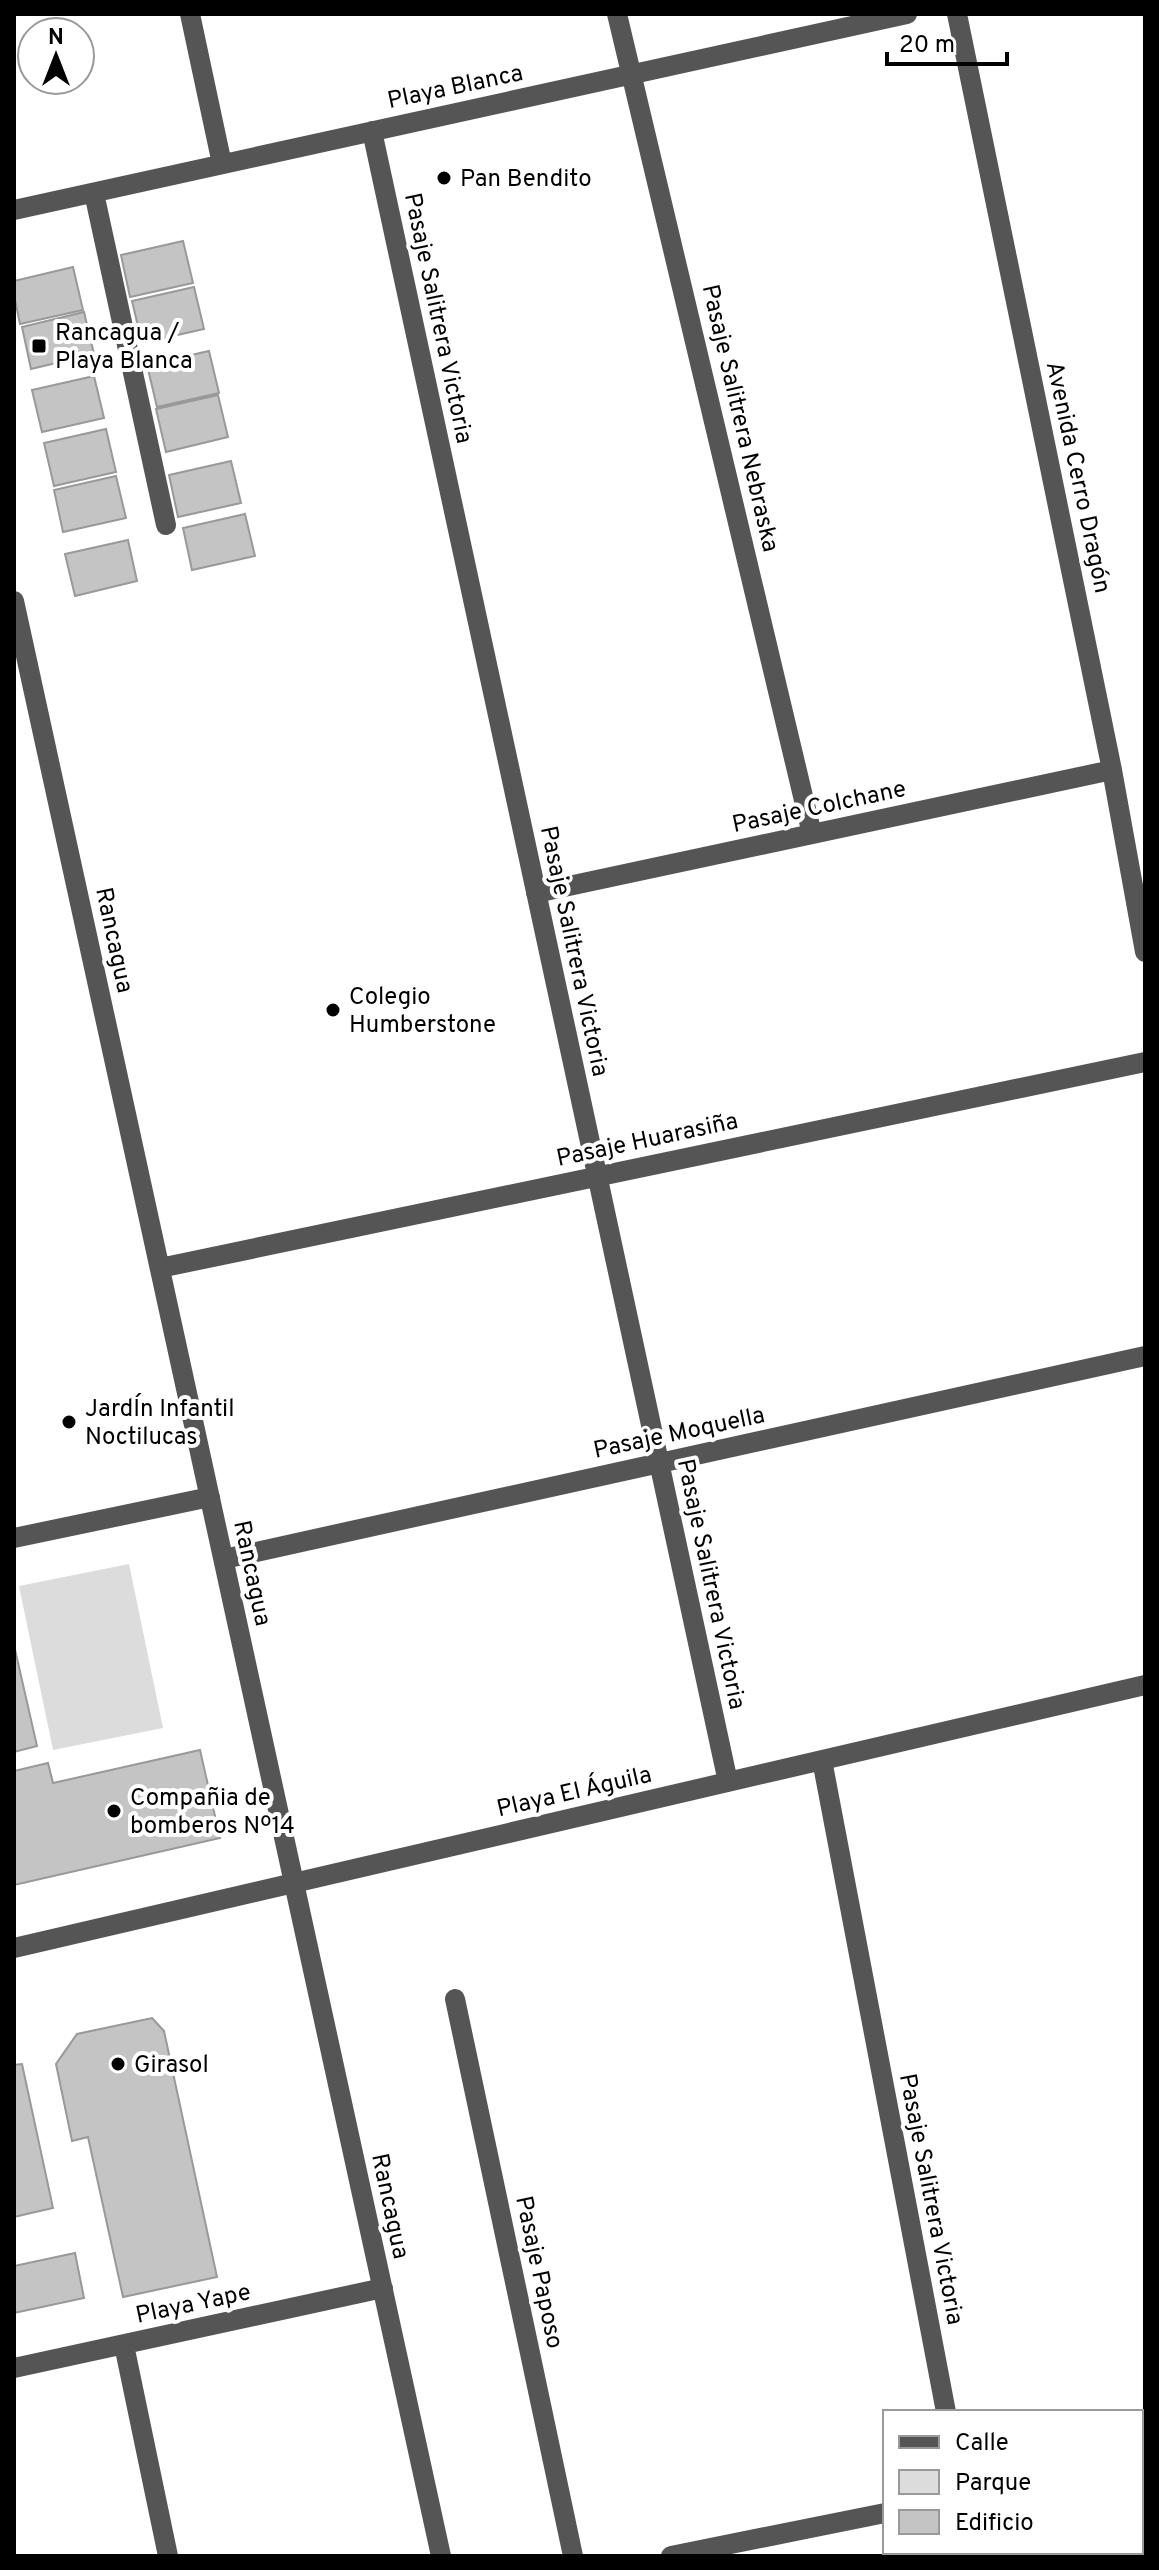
<svg xmlns="http://www.w3.org/2000/svg" width="1159" height="2570" viewBox="0 0 1159 2570" font-family="Overpass,sans-serif">
  <rect width="100%" height="100%" fill="#fff"/>
  <path fill="#dcdcdc" d="M 129,1564 L 163,1728 L 53,1750 L 19,1586 Z"/>
  <path fill="#c4c4c4" stroke="#999" stroke-width="2" d="M 183,241 L 193,283 L 130,297 L 121,255 Z
    M 73,267 L 83,310 L 20,324 L 14,295 L 14,281 Z
    M 194,287 L 204,329 L 142,343 L 132,301 Z
    M 84,312 L 94,354 L 31,369 L 22,327 Z
    M 209,351 L 219,393 L 157,407 L 147,365 Z
    M 94,376 L 104,418 L 42,432 L 32,390 Z
    M 218,395 L 228,437 L 166,452 L 156,409 Z
    M 106,429 L 116,472 L 54,486 L 44,443 Z
    M 231,461 L 241,503 L 178,517 L 169,475 Z
    M 116,476 L 126,518 L 63,532 L 54,490 Z
    M 245,514 L 255,556 L 192,570 L 183,528 Z
    M 128,540 L 137,581 L 75,596 L 65,554 Z
    M 14,1645 L 37,1746 L 14,1752 Z
    M 200,1750 L 220,1838 L 14,1885 L 14,1771 L 48,1763 L 53,1783 Z
    M 152,2018 L 164,2031 L 217,2277 L 123,2297 L 88,2137 L 72,2141 L 56,2064 L 77,2034 Z
    M 22,2064 L 53,2208 L 14,2217 L 14,2065 Z
    M 75,2253 L 84,2298 L 14,2313 L 14,2266 Z"/>
  <g fill="none" stroke-linecap="round" stroke-linejoin="round">
    <path stroke="#555" stroke-width="20" d="M 190,14 L 222,164
      M 617,14 L 812,834
      M 957,14 L 1112,770 L 1145,952
      M 372,131 L 728,1782
      M 94,193 L 166,525
      M 14,210 L 907,14
      M 14,601 L 441,2556
      M 536,893 L 1112,770
      M 160,1268 L 1145,1062
      M 14,1538 L 210,1497
      M 224,1559 L 1145,1356
      M 822,1760 L 946,2412
      M 14,1948 L 1145,1685
      M 455,1999 L 573,2556
      M 124,2345 L 168,2556
      M 14,2368 L 383,2288
      M 972,2552 L 973,2556
      M 671,2556 L 885,2513"/>
  </g>
  <g fill="#000" stroke="#fff" stroke-width="3">
    <circle cx="444" cy="178" r="8"/>
    <rect x="31" y="338" width="16" height="16" rx="4"/>
    <circle cx="333" cy="1010" r="8"/>
    <circle cx="69" cy="1422" r="8"/>
    <circle cx="114" cy="1811" r="8"/>
    <circle cx="118" cy="2064" r="8"/>
  </g>
  <g text-anchor="middle" stroke-width="8" stroke-linejoin="round" paint-order="stroke">
    <g font-size="24" fill="#000" stroke="#fff">
      <text transform="translate(455 86) rotate(-12)" y="8">Playa Blanca</text>
      <text transform="translate(439 318) rotate(78)" y="8">Pasaje Salitrera Victoria</text>
      <text transform="translate(741 418) rotate(77)" y="8">Pasaje Salitrera Nebraska</text>
      <text transform="translate(1079 477) rotate(78)" y="8">Avenida Cerro Dragón</text>
      <text transform="translate(819 806) rotate(-12)" y="8">Pasaje Colchane</text>
      <text transform="translate(115 940) rotate(78)" y="8">Rancagua</text>
      <text transform="translate(575 951) rotate(78)" y="8">Pasaje Salitrera Victoria</text>
      <text transform="translate(647 1139) rotate(-12)" y="8">Pasaje Huarasiña</text>
      <text transform="translate(679 1432) rotate(-12)" y="8">Pasaje Moquella</text>
      <text transform="translate(253 1573) rotate(78)" y="8">Rancagua</text>
      <text transform="translate(712 1584) rotate(78)" y="8">Pasaje Salitrera Victoria</text>
      <text transform="translate(574 1791) rotate(-13)" y="8">Playa El Águila</text>
      <text transform="translate(932 2199) rotate(79)" y="8">Pasaje Salitrera Victoria</text>
      <text transform="translate(391 2206) rotate(78)" y="8">Rancagua</text>
      <text transform="translate(540 2272) rotate(78)" y="8">Pasaje Paposo</text>
      <text transform="translate(193 2303) rotate(-12)" y="8">Playa Yape</text>
    </g>
    <g font-size="24" fill="#000" stroke="#fff" text-anchor="start">
      <text x="460" y="186">Pan Bendito</text>
      <text x="55" y="340">Rancagua /<tspan x="55" dy="28">Playa Blanca</tspan></text>
      <text x="349" y="1004">Colegio<tspan x="349" dy="28">Humberstone</tspan></text>
      <text x="85" y="1416">JardÍn Infantil<tspan x="85" dy="28">Noctilucas</tspan></text>
      <text x="130" y="1805">Compañia de<tspan x="130" dy="28">bomberos Nº14</tspan></text>
      <text x="134" y="2072">Girasol</text>
    </g>
  </g>
  <rect width="1159" height="2570" fill="none" stroke="#000000" stroke-width="32"/>
  <rect x="883" y="2410" width="260" height="144" fill="#ffffff" stroke="#999999" stroke-width="2"/>
  <rect x="899" y="2436" width="40" height="12" fill="#555555" stroke="#999999" stroke-width="2"/>
  <text x="955" y="2450" font-size="24" fill="#000000">Calle</text>
  <rect x="899" y="2470" width="40" height="24" fill="#dcdcdc" stroke="#999999" stroke-width="2"/>
  <text x="955" y="2490" font-size="24" fill="#000000">Parque</text>
  <rect x="899" y="2510" width="40" height="24" fill="#c4c4c4" stroke="#999999" stroke-width="2"/>
  <text x="955" y="2530" font-size="24" fill="#000000">Edificio</text>
  <g transform="translate(56 56)"><circle r="38" fill="#ffffff" stroke="#999999" stroke-width="2"/>
  <path d="M0-6L14 30L0 20L-14 30Z" fill="#000000"/>
  <text y="-12" font-size="22" font-weight="bold" text-anchor="middle" fill="#000000">N</text>
  </g>
  <path d="M887 52v12h120v-12" fill="none" stroke="#000000" stroke-width="4"/>
  <text x="899" y="52" font-size="24" fill="#000000" stroke="#ffffff" stroke-width="6" paint-order="stroke">20 m</text>
</svg>
